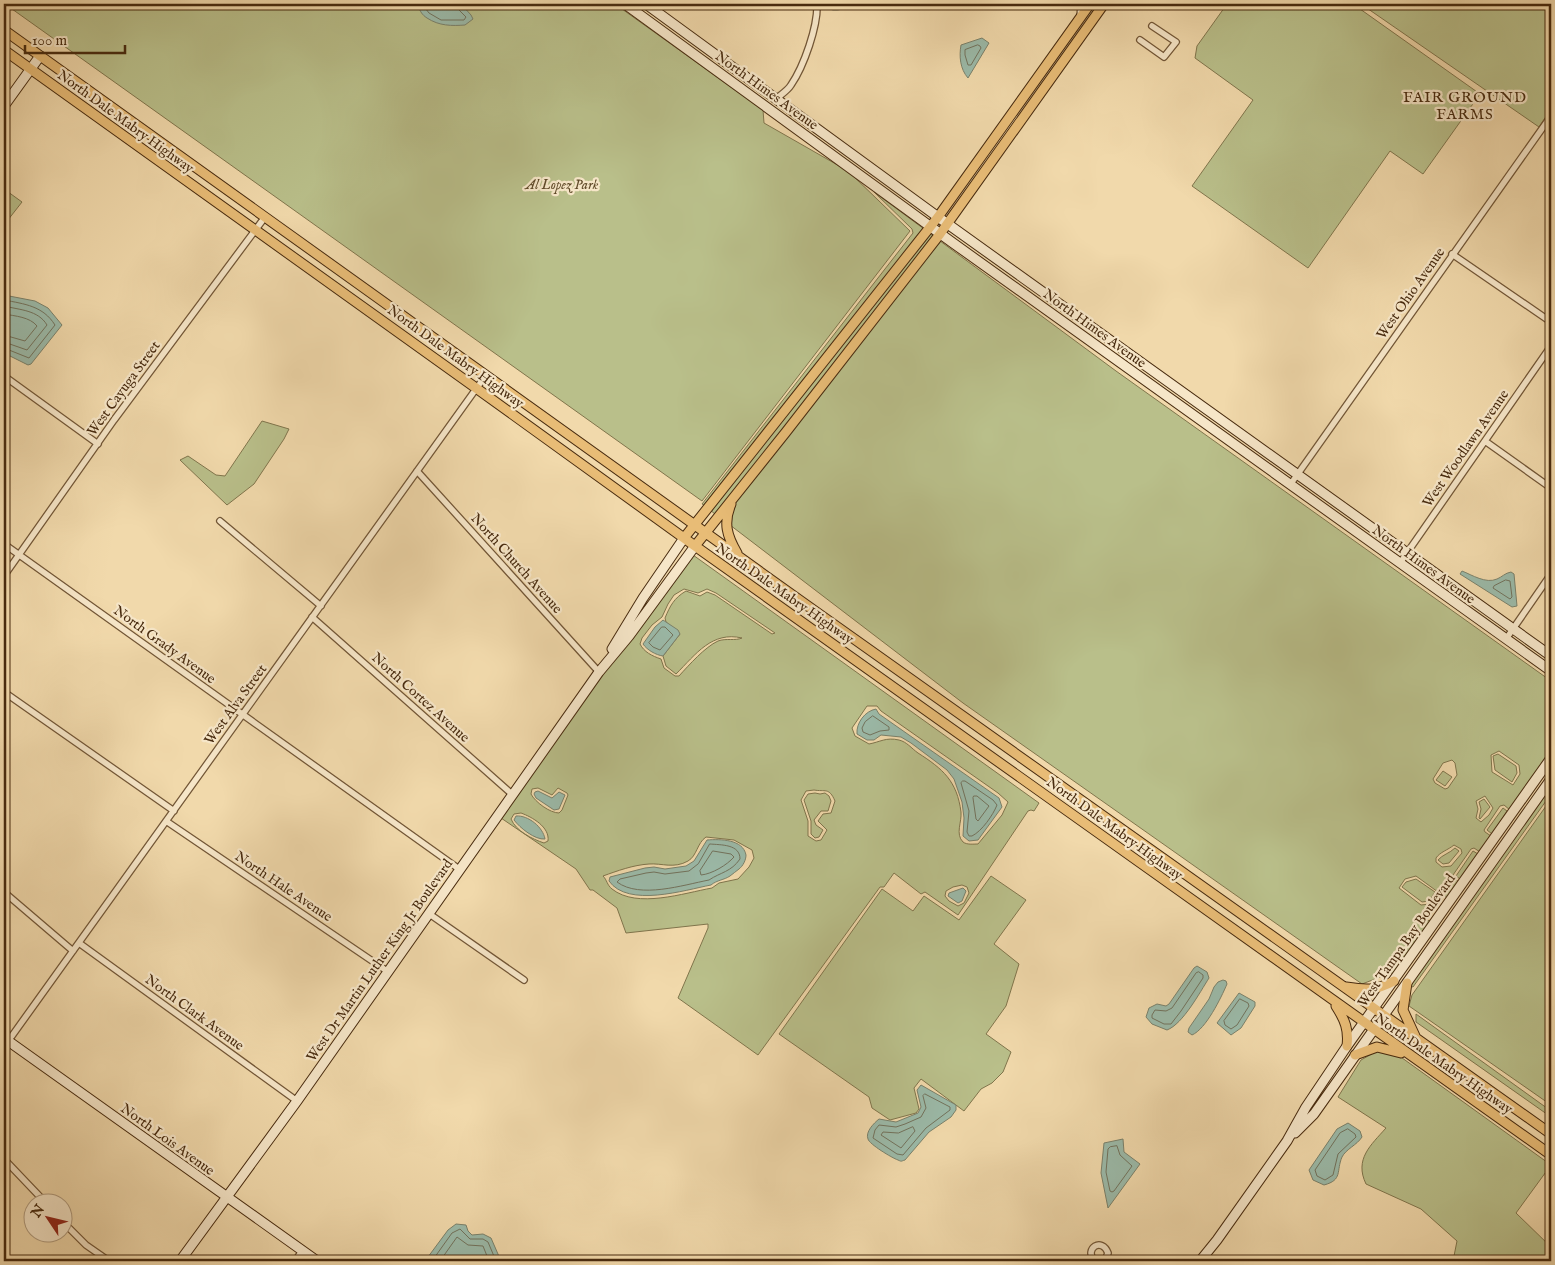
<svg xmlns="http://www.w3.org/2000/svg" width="1555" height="1265" viewBox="0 0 1555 1265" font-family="'IM FELL English',serif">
  <rect width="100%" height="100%" fill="#f1d9ab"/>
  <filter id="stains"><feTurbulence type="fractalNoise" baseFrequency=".004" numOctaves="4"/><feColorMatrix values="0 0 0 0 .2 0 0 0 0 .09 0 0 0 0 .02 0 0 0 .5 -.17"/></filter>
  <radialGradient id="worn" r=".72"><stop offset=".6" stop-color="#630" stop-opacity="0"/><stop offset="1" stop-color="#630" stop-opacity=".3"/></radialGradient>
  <path fill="#b9bf8a" stroke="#80754c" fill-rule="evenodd" d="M 5,4 L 615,4 L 763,110 L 764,123 L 848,171 L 910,231 L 702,501 Z
    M 1227,4 L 1353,4 L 1480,94 L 1423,174 L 1390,151 L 1308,268 L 1192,186 L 1253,100 L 1195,58 L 1197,46 Z
    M 1361,4 L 1551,4 L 1551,109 L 1539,127 Z
    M 4,189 L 22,202 L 4,225 Z
    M 874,192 L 924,229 L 704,505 L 702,504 L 913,233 L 912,229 Z
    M 930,234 L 934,236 L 783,430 L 715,514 L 710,510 Z
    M 940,241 L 1116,371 L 1551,681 L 1551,751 L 1510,810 L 1504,805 L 1500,806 L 1484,830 L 1485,832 L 1491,836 L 1480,852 L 1474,848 L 1471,849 L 1453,875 L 1454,878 L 1459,882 L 1447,898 L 1443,895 L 1439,895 L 1424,916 L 1424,919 L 1426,921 L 1432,920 L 1394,975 L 1391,973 L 1362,984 L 963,703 L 730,525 L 732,511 L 736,502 ZM 1499,751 L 1519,765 L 1520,774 L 1513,785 L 1492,772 L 1491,755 ZM 1452,760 L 1455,763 L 1457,775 L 1448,788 L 1445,789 L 1435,783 L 1433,779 L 1443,763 ZM 1485,796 L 1493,808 L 1489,815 L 1481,822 L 1476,818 L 1478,809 L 1476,801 ZM 1454,845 L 1461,849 L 1462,853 L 1451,866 L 1442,867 L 1436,862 L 1436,858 C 1440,852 1448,850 1454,845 ZM 1416,876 L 1438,892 L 1438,894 L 1430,904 L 1421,905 L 1399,888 L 1405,879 Z
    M 262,421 L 289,429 L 284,439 L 254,484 L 227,505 L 180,460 L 188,456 L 216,475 L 225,476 Z
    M 693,555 L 1039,803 L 1034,811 L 1031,810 L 1028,811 L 958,915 L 925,892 L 921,894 L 894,873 L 884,887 L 880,887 L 758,1055 L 678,998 L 708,928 L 708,924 L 626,933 L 617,908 L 593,890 L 590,890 L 576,869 L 501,818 L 602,675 ZM 684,589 L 698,593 L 707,589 L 716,593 L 775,633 L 772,634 L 715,595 L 707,592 L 700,596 L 686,591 C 674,598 670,606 665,618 L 666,622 L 680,634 L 663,656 L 666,666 L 676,674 C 696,654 712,631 742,638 C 735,641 726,638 718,641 C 705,647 689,665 679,676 L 675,676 L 664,668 L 661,659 C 652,656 644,652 640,644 L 642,638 L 652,625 L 662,617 L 668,604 L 674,595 ZM 867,706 L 877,706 L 881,711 L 998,793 L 1008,802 L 1002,815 L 978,844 C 973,844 967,845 963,842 C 955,834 962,822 961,812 C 957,781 943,769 918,753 C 911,748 907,742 899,740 C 886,737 880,742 869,744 L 855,736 L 852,728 ZM 538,788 L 552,795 L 558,788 L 567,793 L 568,795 L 562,810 L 559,813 C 550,813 535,802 531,794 L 532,789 ZM 814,790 C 825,792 829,787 835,801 L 831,813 L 823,814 L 818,821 L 827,830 L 821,840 L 816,841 L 808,836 L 808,821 L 801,800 L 806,791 ZM 521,813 C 532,817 550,827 548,841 L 544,843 C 532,839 516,831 511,819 L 514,814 ZM 706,837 L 734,840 L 752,850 L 754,858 L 749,867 L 738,879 L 719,883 L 712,888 C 684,893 637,909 612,889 C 607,885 607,880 603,876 C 617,871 633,865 649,864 C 662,863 674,869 688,861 C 697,856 697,843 706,837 ZM 962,885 L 967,887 L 969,893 L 964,903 L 958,906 L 949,901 L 945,896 L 946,891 L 953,887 Z
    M 1498,754 L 1516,766 L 1517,773 L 1512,782 L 1495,770 L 1493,756 Z
    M 1443,771 L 1452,777 L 1445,786 L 1436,780 Z
    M 1551,786 L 1551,794 L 1413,987 L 1410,986 Z
    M 815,793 L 820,794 L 825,793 L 829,796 L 831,801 L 828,811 L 821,811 L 814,820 L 816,825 L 823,830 L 819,837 L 815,838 L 811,834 L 811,821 L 804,800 L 808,794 Z
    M 1484,799 L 1490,807 L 1480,819 L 1479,818 L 1481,809 L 1479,802 Z
    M 1551,799 L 1551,1105 L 1409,1006 L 1412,995 Z
    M 1503,808 L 1507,811 L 1492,834 L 1487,830 Z
    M 1455,848 L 1459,851 L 1449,863 L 1443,864 L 1438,860 C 1442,855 1450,853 1455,848 Z
    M 1473,851 L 1478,854 L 1460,879 L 1456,876 Z
    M 991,876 L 1026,900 L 994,944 L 1019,964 L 1006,1006 L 986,1034 L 1011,1052 L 1003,1072 L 992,1083 L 981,1089 L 964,1111 L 921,1079 L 914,1088 L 919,1109 L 916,1113 L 890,1120 L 872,1108 L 869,1097 L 779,1034 L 882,889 L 913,911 L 924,896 L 959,920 Z
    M 1416,879 L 1435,892 L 1429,901 L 1422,902 L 1402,887 L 1406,882 Z
    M 1416,1014 L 1551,1111 L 1551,1117 L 1416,1022 Z
    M 1377,1051 L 1398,1055 L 1551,1165 L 1516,1213 L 1551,1247 L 1551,1261 L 1453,1261 L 1457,1241 L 1421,1209 L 1366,1184 C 1354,1159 1371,1145 1386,1128 L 1338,1097 L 1361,1060 Z"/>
  <path fill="#9bbaa9" stroke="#7a816b" d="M 405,4 L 461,4 L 471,15 L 473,19 L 465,25 C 452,26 439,26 427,18 C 416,11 424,5 405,4 Z
    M 824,4 L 860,4 C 849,7 835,14 825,7 Z
    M 982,38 L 989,43 L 968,78 C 960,69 959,56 961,45 Z
    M 4,295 L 35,301 L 48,308 L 62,325 L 31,364 L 28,365 L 4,353 Z
    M 1462,571 C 1472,575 1486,584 1497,579 C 1502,577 1505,573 1511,572 L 1514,574 L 1517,606 L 1512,607 L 1460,574 Z
    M 663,620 L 678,630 L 680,634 L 663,656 C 656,655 647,650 643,644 L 655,627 Z
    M 876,709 L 879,714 L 999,798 L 1002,807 L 978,840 L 969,841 L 963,836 L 964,818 L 962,802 L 954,779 L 947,770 L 911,743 L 901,737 L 881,735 L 874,740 L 867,740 L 857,734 C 856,723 865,711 876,709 Z
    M 538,791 L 552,798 L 559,792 L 565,795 L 559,809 L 554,810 L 536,798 L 534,794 L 535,792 Z
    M 516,816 C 528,815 543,827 545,839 C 535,840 520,828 514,820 Z
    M 707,840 C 720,839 743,839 746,855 C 746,860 743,866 739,869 C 736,871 733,874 730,876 C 724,880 717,880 711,885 C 685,890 628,908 609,881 L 610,877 L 645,868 L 654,867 L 665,869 L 686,866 L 694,861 Z
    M 963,888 L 966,891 L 962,901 L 958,903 L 948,896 L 949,893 Z
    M 1197,966 L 1207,972 L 1209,978 C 1200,992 1183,1024 1167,1030 L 1152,1024 L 1146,1017 L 1149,1008 L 1157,1004 L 1166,1006 L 1169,1004 L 1194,968 Z
    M 1223,980 L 1226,981 L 1227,984 C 1221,998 1206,1029 1192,1035 L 1188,1032 L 1189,1028 L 1209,999 L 1214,987 L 1218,982 Z
    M 1239,993 L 1255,1002 L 1255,1006 L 1241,1028 L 1231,1035 L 1217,1023 Z
    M 921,1085 L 956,1105 L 956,1110 L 951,1117 L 929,1132 L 905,1160 C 901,1161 902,1162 898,1160 C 892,1158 869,1144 868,1139 C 865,1132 874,1123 879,1119 L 896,1122 L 918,1113 L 921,1107 L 917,1090 Z
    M 1348,1123 L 1360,1131 L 1362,1137 C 1357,1145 1346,1149 1342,1157 C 1336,1171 1343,1180 1324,1185 L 1313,1180 L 1309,1170 L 1337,1129 Z
    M 1123,1139 L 1124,1152 L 1140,1164 L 1108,1208 L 1101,1173 L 1104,1143 Z
    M 456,1224 L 466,1225 L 468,1231 L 472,1235 L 483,1234 L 491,1238 L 501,1261 L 425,1261 L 448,1230 Z"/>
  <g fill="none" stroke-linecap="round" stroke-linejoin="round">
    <path stroke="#72725c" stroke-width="1" d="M 422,4 L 429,13 L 441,20 L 464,20 L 466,17 L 458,9 L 457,4
      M 978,45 L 980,46 L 981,48 L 971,65 L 968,65 L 965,55 L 965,50 Z
      M 4,300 C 25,304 43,306 55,325 L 29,358 L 4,348
      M 4,306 C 20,310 38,310 47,325 L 27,350 L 4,342
      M 4,314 C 15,316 30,317 37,326 L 25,341 L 4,335
      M 1506,580 L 1510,581 L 1512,597 L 1510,599 L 1493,588 L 1494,586 Z
      M 662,627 L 665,627 L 673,635 L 660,650 L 653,647 L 649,643 Z
      M 873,716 L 889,727 L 889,730 L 880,731 L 870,735 L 863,732 L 862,728 L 865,722 Z
      M 963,781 L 965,781 L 993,800 L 997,805 C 993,815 982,831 972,836 L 969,836 L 967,832 L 969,811 L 961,783 Z
      M 974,796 L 977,796 L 989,806 L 978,821 L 976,819 L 973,798 Z
      M 710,844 C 721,845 740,844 740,859 C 731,872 721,872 709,880 C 683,885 640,899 617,882 L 620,879 L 646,873 L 654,872 L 665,874 L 689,871 L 698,864 Z
      M 713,851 L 731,854 L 734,857 C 727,865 712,874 701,875 L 700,871 Z
      M 1199,972 L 1203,975 L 1203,978 L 1181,1011 L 1171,1024 L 1164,1024 L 1152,1018 L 1152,1015 L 1155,1010 L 1166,1011 L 1172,1008 L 1196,973 Z
      M 1240,999 L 1248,1003 L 1249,1006 L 1237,1025 L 1231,1029 L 1225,1025 L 1224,1021 Z
      M 925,1094 L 950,1107 L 950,1110 L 926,1128 L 903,1155 L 897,1154 L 873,1138 L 875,1130 L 879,1125 L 896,1127 L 905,1124 L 921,1117 L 926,1108 L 923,1096 Z
      M 913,1127 L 915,1131 L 901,1148 L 881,1135 L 883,1132 L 898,1133 Z
      M 1348,1129 L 1355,1134 L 1356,1137 L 1338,1154 L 1333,1175 L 1325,1180 L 1317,1176 L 1315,1170 L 1340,1133 Z
      M 1117,1146 L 1120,1155 L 1132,1166 L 1114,1191 L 1112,1192 L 1110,1191 L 1106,1172 L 1108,1149 L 1110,1147 Z
      M 432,1261 L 452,1233 L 460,1229 L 470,1239 L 483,1239 L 488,1242 L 496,1261
      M 440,1261 L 457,1237 L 468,1245 L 483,1246 L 489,1261"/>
    <defs>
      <path id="street" d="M 1080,17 L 1081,4
        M 1140,40 L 1164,57 L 1176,42 L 1152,26
        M 777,98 C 782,94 788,90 791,85 C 804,66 818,26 817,4
        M 1452,254 L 1551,322
        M 4,376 L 98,444
        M 1485,441 L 1551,488
        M 417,471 L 599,672
        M 1290,485 L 1551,116
        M 220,521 L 321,606
        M 4,544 L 459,869
        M 1400,563 L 1551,346
        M 4,576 L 114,420 L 265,217
        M 312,617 L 513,795
        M 1506,639 L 1551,574
        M 4,692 L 174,811
        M 166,821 L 387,971
        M 4,892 L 73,951
        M 428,913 L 524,980
        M 79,943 L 297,1101
        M 4,1047 L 486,375
        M 4,1159 L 45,1202
        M 62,1221 L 86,1245 L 109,1261
        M 295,1261 L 302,1251
        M 1094,1261 C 1084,1248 1102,1237 1108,1253 L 1105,1261"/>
      <path id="secondary" d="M 625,4 L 953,243 L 1551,671
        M 646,4 L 938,217 L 1551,656
        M 4,106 L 40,56
        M 612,649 L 643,598 L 684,538
        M 4,1038 L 317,1261
        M 1295,1133 L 1314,1114 L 1551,779
        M 180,1261 L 297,1101 L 599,672 L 629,636 L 695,546
        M 1200,1261 L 1217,1240 L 1287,1141 L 1306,1107 L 1347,1046 L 1551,758"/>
      <path id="primary" d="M 4,30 L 805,604 L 1551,1134
        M 4,50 L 476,388 L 695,546 L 1551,1155
        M 731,504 C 723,523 727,536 737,553
        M 684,538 L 938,217 L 1090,4
        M 695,546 L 786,432 L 940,234 L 1104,4
        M 1407,983 L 1403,1010 L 1415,1036
        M 1346,987 C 1366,990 1375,991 1394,981
        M 1336,1006 C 1345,1020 1349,1030 1347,1046
        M 1355,1055 L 1377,1047 L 1401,1053"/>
    </defs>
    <use href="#street" stroke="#725636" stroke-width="8"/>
    <use href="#secondary" stroke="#482b0f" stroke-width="11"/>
    <use href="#primary" stroke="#482b0f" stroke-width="11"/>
    <use href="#street" stroke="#f6e6c8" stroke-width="5.5"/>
    <use href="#secondary" stroke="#f6e6c8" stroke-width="9"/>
    <use href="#primary" stroke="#e8bc76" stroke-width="9"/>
  </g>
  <g text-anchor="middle" stroke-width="4.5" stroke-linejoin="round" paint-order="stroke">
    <g font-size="14" fill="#482b0f" stroke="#f6e6c8">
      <text transform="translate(767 90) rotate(36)" y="5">North Himes Avenue</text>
      <text transform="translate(126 121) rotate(36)" y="5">North Dale Mabry Highway</text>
      <text transform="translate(1410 293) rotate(-55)" y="5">West Ohio Avenue</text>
      <text transform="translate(1095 328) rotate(36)" y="5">North Himes Avenue</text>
      <text transform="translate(456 356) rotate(36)" y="5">North Dale Mabry Highway</text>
      <text transform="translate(123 388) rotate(-54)" y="5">West Cayuga Street</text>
      <text transform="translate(1465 448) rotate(-55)" y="5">West Woodlawn Avenue</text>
      <text transform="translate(517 563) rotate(48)" y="5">North Church Avenue</text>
      <text transform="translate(1424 564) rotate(36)" y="5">North Himes Avenue</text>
      <text transform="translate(785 593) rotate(35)" y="5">North Dale Mabry Highway</text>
      <text transform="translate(165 644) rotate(36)" y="5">North Grady Avenue</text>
      <text transform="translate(421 697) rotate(42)" y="5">North Cortez Avenue</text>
      <text transform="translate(235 704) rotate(-54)" y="5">West Alva Street</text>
      <text transform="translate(1115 828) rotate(36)" y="5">North Dale Mabry Highway</text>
      <text transform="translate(284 886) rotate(34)" y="5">North Hale Avenue</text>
      <text transform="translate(1406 940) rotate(-55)" y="5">West Tampa Bay Boulevard</text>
      <text transform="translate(379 960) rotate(-55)" y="5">West Dr Martin Luther King Jr Boulevard</text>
      <text transform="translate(195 1012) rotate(36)" y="5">North Clark Avenue</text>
      <text transform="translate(1444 1063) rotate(35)" y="5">North Dale Mabry Highway</text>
      <text transform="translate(168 1139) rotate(36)" y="5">North Lois Avenue</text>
    </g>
    <g font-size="14" font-style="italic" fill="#5f4928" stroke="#f6e6c8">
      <text x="562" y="189">Al Lopez Park</text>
    </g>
    <g font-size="15" letter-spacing="1" fill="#482b0f" stroke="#f6e6c8">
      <text x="1465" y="102">FAIR GROUND<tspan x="1465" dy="17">FARMS</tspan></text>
    </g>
  </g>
  <rect width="1555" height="1265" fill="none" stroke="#f1d9ab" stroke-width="20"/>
  <rect x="5" y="5" width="1545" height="1255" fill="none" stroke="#482b0f" stroke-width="2.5"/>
  <rect x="10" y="10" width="1535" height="1245" fill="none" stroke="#482b0f"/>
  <g transform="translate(48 1218) rotate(305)"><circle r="24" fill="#f6e6c8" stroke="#b09b7e"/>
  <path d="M0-4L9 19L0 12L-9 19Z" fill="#8f2418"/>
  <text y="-8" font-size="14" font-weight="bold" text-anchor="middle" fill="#482b0f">N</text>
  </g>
  <path d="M25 45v8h100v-8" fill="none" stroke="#482b0f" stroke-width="2.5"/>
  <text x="32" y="45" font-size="15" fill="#482b0f" stroke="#f6e6c8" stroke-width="4" paint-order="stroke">100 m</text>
  <rect width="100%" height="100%" filter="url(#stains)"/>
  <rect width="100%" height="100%" fill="url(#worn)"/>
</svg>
